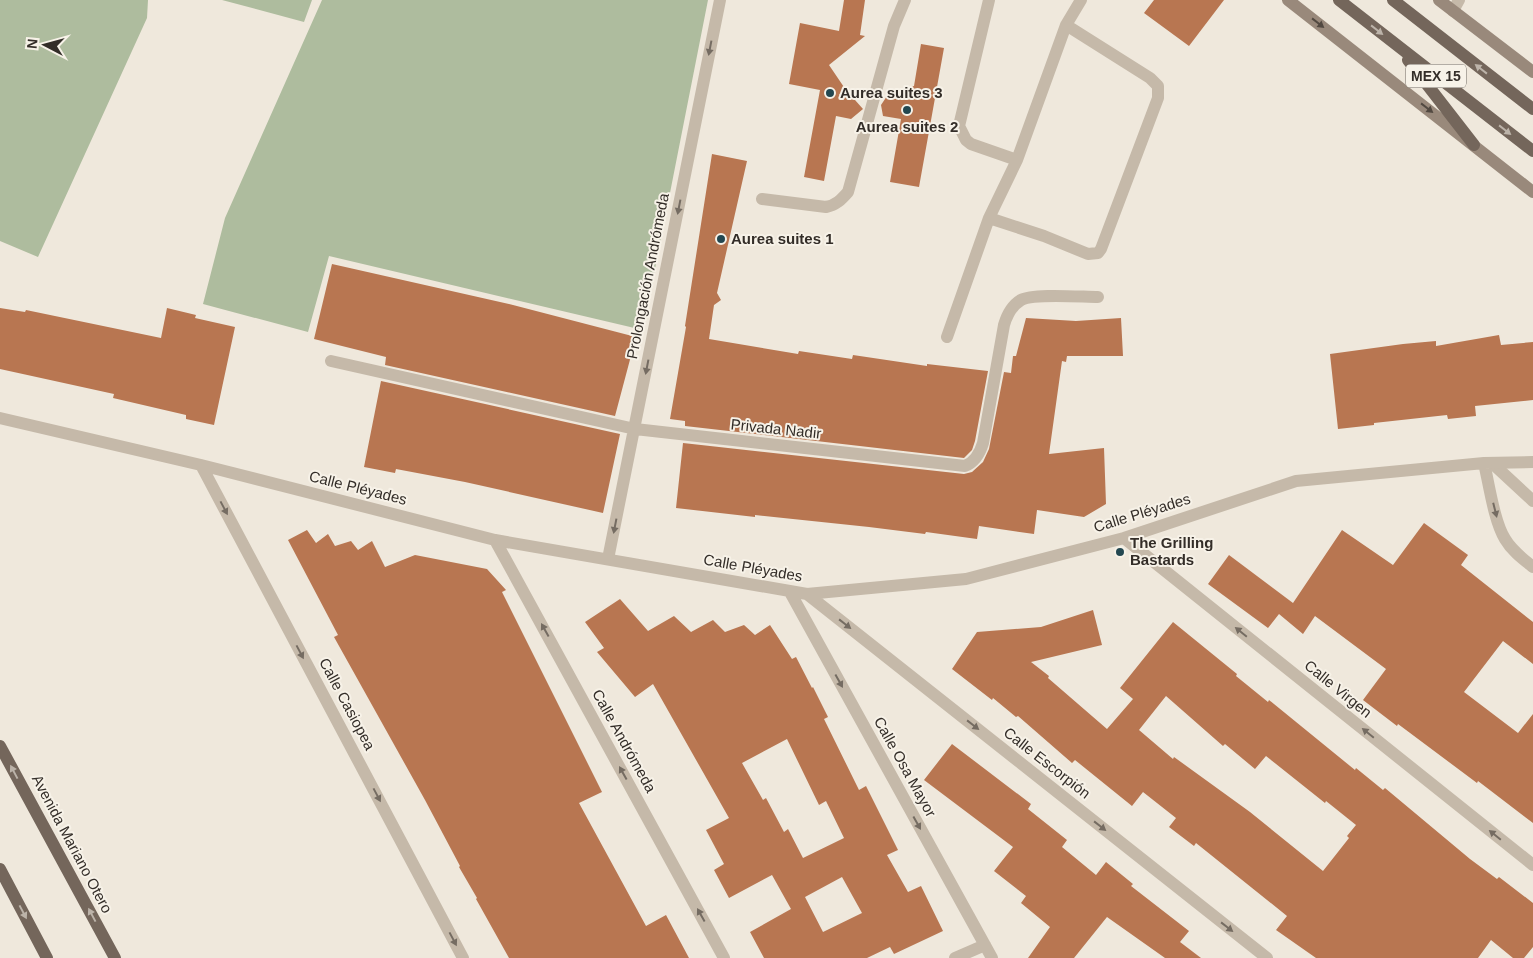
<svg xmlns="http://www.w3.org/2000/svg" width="1533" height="958" viewBox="0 0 1533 958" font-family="Arial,sans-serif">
  <rect width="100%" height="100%" fill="#efe8dc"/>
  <path fill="#aebc9e" d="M 0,0 L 148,0 L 147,18 L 38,257 L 0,241 Z
    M 222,0 L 312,0 L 304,22 Z
    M 322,0 L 708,0 L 643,330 L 329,256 L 308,332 L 203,304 L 225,218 Z"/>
  <path fill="#b87651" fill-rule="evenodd" d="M 844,0 L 865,0 L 860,35 L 865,36 L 829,65 L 850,96 L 840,94 L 839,95 L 855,100 L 863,109 L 851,119 L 836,116 L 824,181 L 804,177 L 820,90 L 789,84 L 800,23 L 839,31 Z
    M 1154,0 L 1224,0 L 1189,46 L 1144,13 Z
    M 921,44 L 944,48 L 919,187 L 890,182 L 901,119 L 883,116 L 881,105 L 887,96 L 905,98 L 909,87 L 914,86 Z
    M 712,154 L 747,161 L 717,293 L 721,300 L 714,305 L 709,339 L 798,354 L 799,351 L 852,359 L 853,355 L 927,366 L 927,364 L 988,371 L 975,441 L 972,450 L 964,458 L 685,426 L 685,421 L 670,419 L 686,327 L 685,326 Z
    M 332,264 L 513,305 L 636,337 L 615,416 L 385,365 L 386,357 L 314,339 Z
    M 0,308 L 25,312 L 26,310 L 161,338 L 167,308 L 196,315 L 195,318 L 235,327 L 214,425 L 186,419 L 186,415 L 113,398 L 114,394 L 0,369 Z
    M 1026,318 L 1076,321 L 1121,318 L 1123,356 L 1067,356 L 1066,362 L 1062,361 L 1049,454 L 1104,448 L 1106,504 L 1084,517 L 1037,510 L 1034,534 L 979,526 L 977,539 L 926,532 L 925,534 L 869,527 L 755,515 L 755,517 L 676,508 L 683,443 L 964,474 L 972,472 L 983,462 L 989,449 L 1004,372 L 1011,373 L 1013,356 L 1016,356 Z
    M 1499,335 L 1501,345 L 1533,342 L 1533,400 L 1475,406 L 1476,416 L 1448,419 L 1447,415 L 1374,423 L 1374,425 L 1338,429 L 1330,354 L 1403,344 L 1436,341 L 1436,346 Z
    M 381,381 L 620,434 L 603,513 L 465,482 L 396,469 L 395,473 L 364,467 Z
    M 1424,523 L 1468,555 L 1461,565 L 1533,622 L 1533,664 L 1503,641 L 1464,692 L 1518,733 L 1533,714 L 1533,823 L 1478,781 L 1477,783 L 1398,724 L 1397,726 L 1363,700 L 1386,669 L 1315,616 L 1303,634 L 1279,614 L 1268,628 L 1208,584 L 1229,555 L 1293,603 L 1342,530 L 1393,565 Z
    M 307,530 L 316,543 L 328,534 L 335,546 L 351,541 L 358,550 L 372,541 L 385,567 L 415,555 L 487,569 L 506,590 L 502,592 L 602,792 L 579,803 L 646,926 L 666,915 L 689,958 L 509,958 L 476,899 L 477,898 L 459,867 L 460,866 L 425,800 L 334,637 L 338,635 L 288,540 Z
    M 620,599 L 648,631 L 674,616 L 691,632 L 713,620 L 725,632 L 744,625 L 755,635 L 770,625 L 792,659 L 796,657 L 812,688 L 813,687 L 828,717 L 824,719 L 859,790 L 866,786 L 898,850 L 887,855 L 908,892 L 921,886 L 943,931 L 894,954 L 890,947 L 867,958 L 764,958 L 750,932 L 791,909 L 772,875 L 729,898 L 714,870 L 724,864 L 706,830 L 729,818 L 653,684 L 635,697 L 597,652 L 604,648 L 585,622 ZM 787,739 L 819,805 L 826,801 L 844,838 L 803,858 L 788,829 L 784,832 L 766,798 L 763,800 L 742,763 ZM 842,877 L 862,913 L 823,932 L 805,897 Z
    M 1093,610 L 1102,645 L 1031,662 L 1049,676 L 1048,678 L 1107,729 L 1133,699 L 1120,688 L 1173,622 L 1237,674 L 1236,676 L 1268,702 L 1269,700 L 1355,770 L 1356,768 L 1383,790 L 1385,788 L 1470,859 L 1497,879 L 1499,877 L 1533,903 L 1533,947 L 1524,958 L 1513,958 L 1491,940 L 1478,958 L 1316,958 L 1276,930 L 1287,916 L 1196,843 L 1194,846 L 1169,827 L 1176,818 L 1143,792 L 1132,806 L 1075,760 L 1072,763 L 1018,716 L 1016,717 L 993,698 L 992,700 L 952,669 L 977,632 L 1041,627 ZM 1166,696 L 1223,746 L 1225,744 L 1255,769 L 1266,756 L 1325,803 L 1326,801 L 1356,825 L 1347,836 L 1349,838 L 1323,871 L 1250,812 L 1174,757 L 1173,759 L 1139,730 Z
    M 952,744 L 1031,804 L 1028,809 L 1067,840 L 1062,847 L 1096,875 L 1106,862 L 1133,884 L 1131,886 L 1189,931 L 1180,942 L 1201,958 L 1165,958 L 1107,917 L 1074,958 L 1028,958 L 1050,927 L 1021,903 L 1026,896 L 994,871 L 1013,847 L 924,780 Z"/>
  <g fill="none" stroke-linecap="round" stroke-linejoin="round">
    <path stroke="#c5b9a9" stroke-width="12" d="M 989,0 L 959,126 L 966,140 L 971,144 L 1017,160
      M 762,199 L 826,207 C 836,205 841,200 848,192 L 894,26 L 905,0
      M 989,218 L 1044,236 L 1088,254 L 1098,253 L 1101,249 L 1158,98 L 1158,86 L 1150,78 L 1066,25
      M 947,337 L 989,218 L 1017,160 L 1066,25 L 1081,0
      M 1492,463 L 1533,501"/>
    <path stroke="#c5b9a9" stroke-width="12" d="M 1453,11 L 1459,0
      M 331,361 L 635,429 L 965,466 C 975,462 980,453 983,443 L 1004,325 C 1007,315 1011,306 1021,300 C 1033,293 1082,297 1098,297
      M 0,418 L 201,465 L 495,540 L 807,594 L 966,579 L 1124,538 L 1296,481 L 1484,463 L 1533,462
      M 1484,463 C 1489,484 1494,521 1505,539 C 1512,551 1523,559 1533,567
      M 201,465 L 463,958
      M 1124,538 L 1533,865
      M 495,540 L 724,958
      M 608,559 L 720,0
      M 790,592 L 992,958
      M 807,594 L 1267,958
      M 955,958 L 985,945"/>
    <path stroke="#99897b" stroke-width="12" d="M 1288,0 L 1533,192
      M 1439,0 L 1533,72"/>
    <path stroke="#74665b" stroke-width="12" d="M 1339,0 L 1533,151
      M 1393,0 L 1533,109
      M 1408,60 L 1474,145
      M 0,746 L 115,958
      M 0,869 L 47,958"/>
  </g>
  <defs><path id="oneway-solid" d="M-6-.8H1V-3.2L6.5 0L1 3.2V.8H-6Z" transform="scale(1.25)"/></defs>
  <g fill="#524941">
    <use href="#oneway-solid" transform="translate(1318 23) rotate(38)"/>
    <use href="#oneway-solid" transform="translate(1427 108) rotate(38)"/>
  </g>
  <g fill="#bcb3a9">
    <use href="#oneway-solid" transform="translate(1377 30) rotate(38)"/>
    <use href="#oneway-solid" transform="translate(1481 69) rotate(-142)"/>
    <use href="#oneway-solid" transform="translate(1505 130) rotate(38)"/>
    <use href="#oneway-solid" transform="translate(14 772) rotate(-118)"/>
    <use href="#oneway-solid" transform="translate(23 912) rotate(62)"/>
    <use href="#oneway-solid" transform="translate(92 915) rotate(-118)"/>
  </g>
  <g fill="#756c62">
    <use href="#oneway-solid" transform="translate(710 48) rotate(101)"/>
    <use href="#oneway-solid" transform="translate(679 207) rotate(101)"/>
    <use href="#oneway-solid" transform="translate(647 367) rotate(101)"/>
    <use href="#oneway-solid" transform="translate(224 508) rotate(62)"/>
    <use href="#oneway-solid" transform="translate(1495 510) rotate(76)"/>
    <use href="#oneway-solid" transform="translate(615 526) rotate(101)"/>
    <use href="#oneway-solid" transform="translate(845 624) rotate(38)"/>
    <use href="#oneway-solid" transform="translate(545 630) rotate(-119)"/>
    <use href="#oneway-solid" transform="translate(1241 632) rotate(-141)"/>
    <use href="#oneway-solid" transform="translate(300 652) rotate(62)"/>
    <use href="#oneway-solid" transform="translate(839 681) rotate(61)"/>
    <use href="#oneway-solid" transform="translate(973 725) rotate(38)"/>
    <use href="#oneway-solid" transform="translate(1368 733) rotate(-141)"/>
    <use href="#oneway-solid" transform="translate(623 773) rotate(-119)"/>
    <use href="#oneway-solid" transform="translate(377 795) rotate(62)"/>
    <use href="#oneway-solid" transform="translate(917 823) rotate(61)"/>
    <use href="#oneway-solid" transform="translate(1100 826) rotate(38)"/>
    <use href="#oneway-solid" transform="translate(1495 835) rotate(-141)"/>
    <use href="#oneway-solid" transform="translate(701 915) rotate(-119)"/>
    <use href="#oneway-solid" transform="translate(1227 927) rotate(38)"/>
    <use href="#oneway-solid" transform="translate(453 939) rotate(62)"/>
  </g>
  <g fill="#234750" stroke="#f7f2e8" stroke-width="2">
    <circle cx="830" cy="93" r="5"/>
    <circle cx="907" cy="110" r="5"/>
    <circle cx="721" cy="239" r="5"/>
    <circle cx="1120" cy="552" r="5"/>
  </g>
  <g text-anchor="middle" stroke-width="4" stroke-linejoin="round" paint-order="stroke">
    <rect fill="#f7f2e8" stroke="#6e6862" stroke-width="1" x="1406" y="64.5" width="60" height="23" rx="4"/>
    <g font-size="14" font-weight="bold" fill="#332d28">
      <text x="1436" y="81">MEX 15</text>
    </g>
    <g font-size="15" font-weight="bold" fill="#332d28" stroke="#f7f2e8" text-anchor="start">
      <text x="840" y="98">Aurea suites 3</text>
      <text x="907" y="132" text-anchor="middle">Aurea suites 2</text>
      <text x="731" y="244">Aurea suites 1</text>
      <text x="1130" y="548">The Grilling<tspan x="1130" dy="17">Bastards</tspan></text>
    </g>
    <g font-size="15" fill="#332d28" stroke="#f7f2e8">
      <text transform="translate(648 276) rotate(-79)" y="5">Prolongación Andrómeda</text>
      <text transform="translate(776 429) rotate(6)" y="5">Privada Nadir</text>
      <text transform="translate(358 488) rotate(14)" y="5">Calle Pléyades</text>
      <text transform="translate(1142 513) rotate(-17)" y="5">Calle Pléyades</text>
      <text transform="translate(753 568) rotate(10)" y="5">Calle Pléyades</text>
      <text transform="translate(1338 689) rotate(39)" y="5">Calle Virgen</text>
      <text transform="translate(347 704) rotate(62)" y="5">Calle Casiopea</text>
      <text transform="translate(624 741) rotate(61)" y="5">Calle Andrómeda</text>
      <text transform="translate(1047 763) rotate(38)" y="5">Calle Escorpión</text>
      <text transform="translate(905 767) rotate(61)" y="5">Calle Osa Mayor</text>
      <text transform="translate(72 844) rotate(62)" y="5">Avenida Mariano Otero</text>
    </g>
  </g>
  <g transform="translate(45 45) rotate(276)" stroke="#f7f2e8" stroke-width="4" paint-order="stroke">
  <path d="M0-4L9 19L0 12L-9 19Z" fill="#332d28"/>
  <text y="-8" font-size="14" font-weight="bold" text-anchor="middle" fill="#332d28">N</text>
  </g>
</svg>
